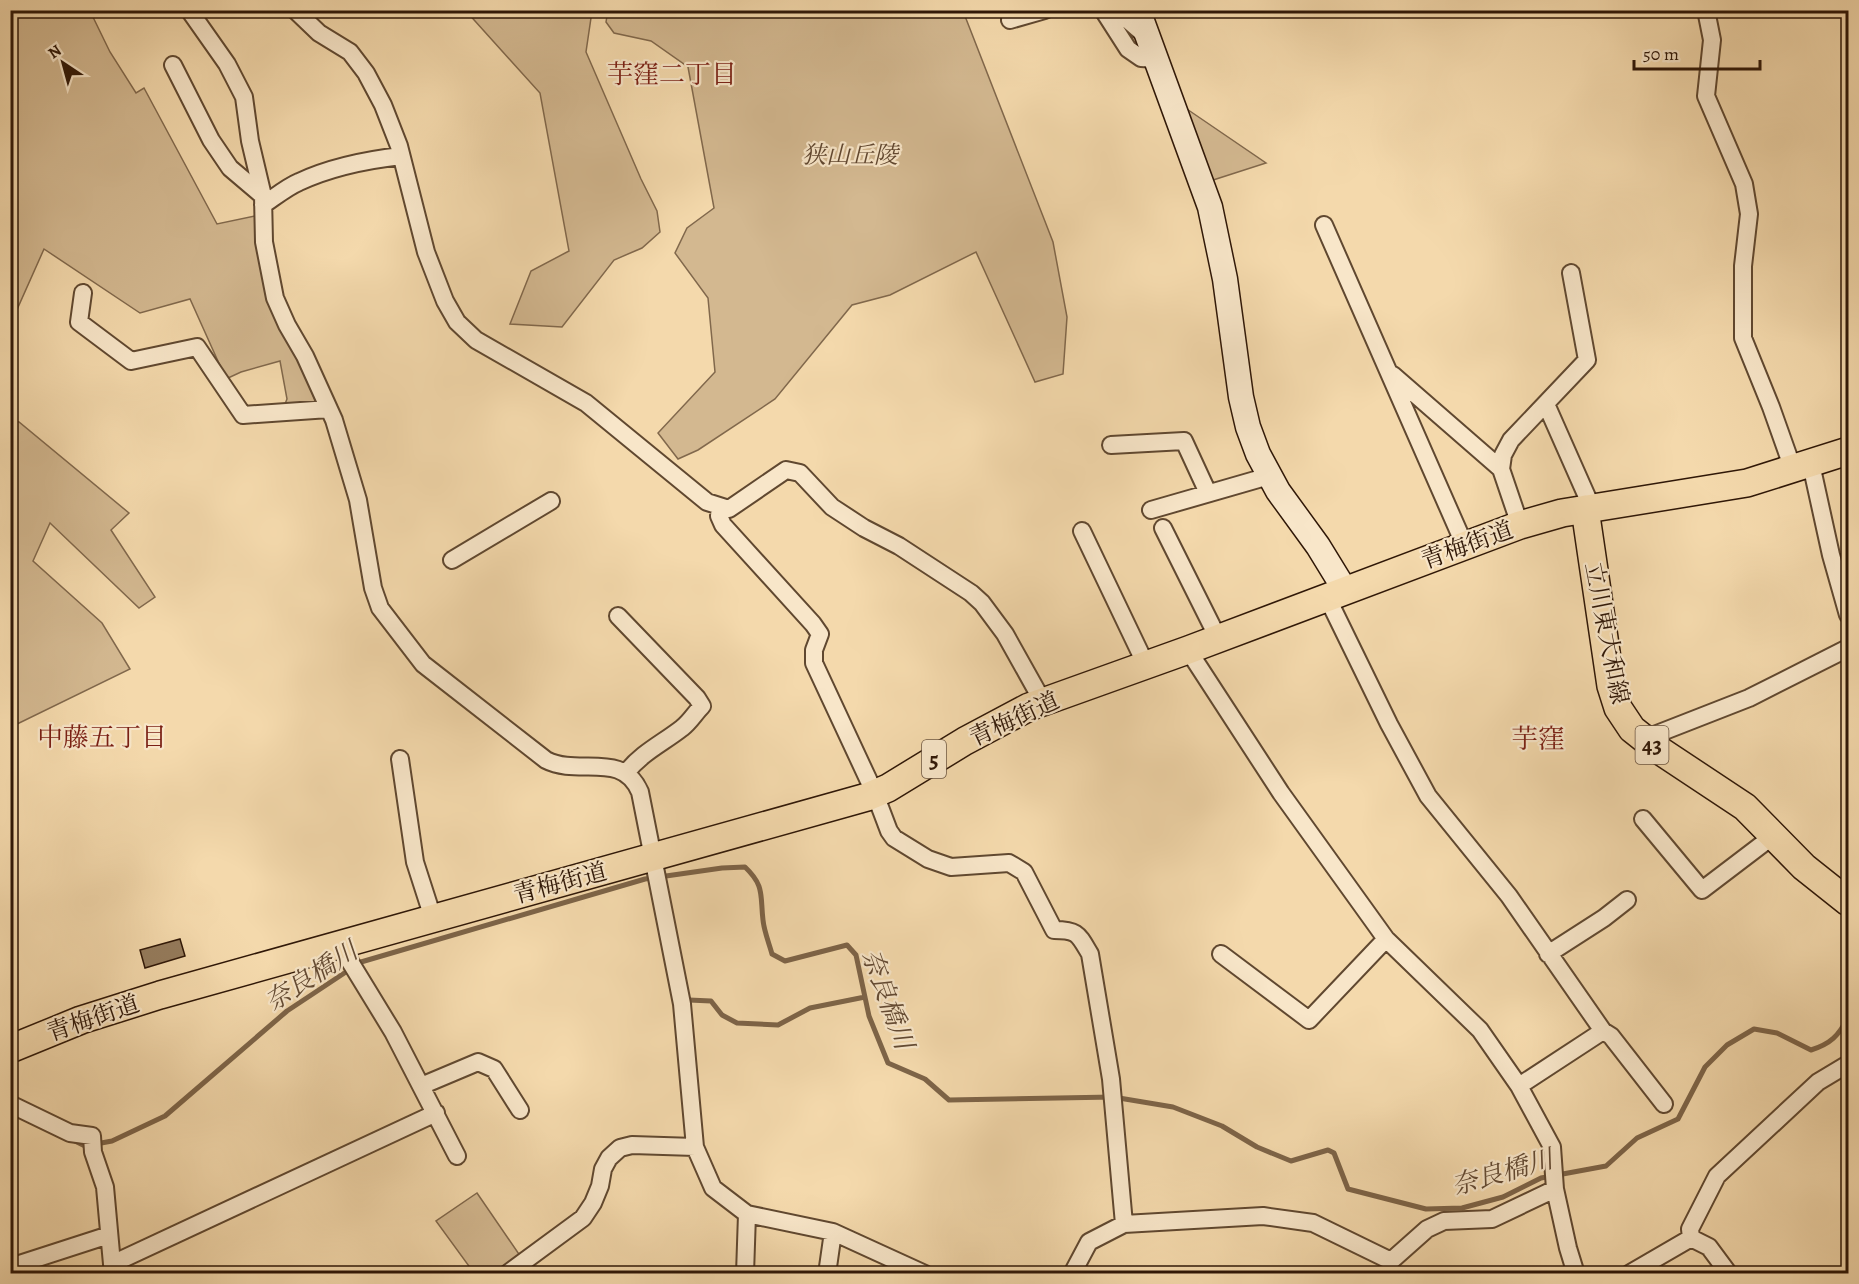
<svg xmlns="http://www.w3.org/2000/svg" width="1859" height="1284" viewBox="0 0 1859 1284" font-family="Alegreya,'Noto Serif JP',serif">
  <rect width="100%" height="100%" fill="#f4d9ac"/>
  <filter id="stains"><feTurbulence type="fractalNoise" baseFrequency=".00333" numOctaves="4"/><feColorMatrix values="0 0 0 0 .2 0 0 0 0 .09 0 0 0 0 .02 0 0 0 .5 -.17"/></filter>
  <radialGradient id="worn" r=".72"><stop offset=".6" stop-color="#630" stop-opacity="0"/><stop offset="1" stop-color="#630" stop-opacity=".3"/></radialGradient>
  <path fill="#d3b890" stroke="#81684c" stroke-width="1.5" d="M 608,10 L 963,11 L 1053,242 L 1067,317 L 1063,374 L 1035,382 L 976,252 L 890,295 L 852,305 L 775,399 L 698,450 L 678,459 L 658,433 L 715,372 L 708,298 L 675,253 L 687,228 L 714,208 L 688,67 L 651,41 L 614,33 L 606,22 Z
    M 11,11 L 90,11 L 110,52 L 136,93 L 144,88 L 217,224 L 259,215 L 274,317 L 297,357 L 315,400 L 314,402 L 285,404 L 287,399 L 280,361 L 241,372 L 226,379 L 190,299 L 140,313 L 44,249 L 15,314 L 11,313 Z
    M 466,11 L 592,11 L 586,52 L 641,179 L 657,211 L 660,232 L 642,248 L 614,260 L 562,327 L 510,324 L 531,271 L 569,251 L 540,93 Z
    M 1181,105 L 1266,163 L 1210,181 Z
    M 11,420 L 19,422 L 129,513 L 111,530 L 155,597 L 139,608 L 50,523 L 33,561 L 102,623 L 130,669 L 11,727 Z
    M 477,1193 L 523,1260 L 504,1273 L 474,1273 L 436,1221 Z"/>
  <g fill="none" stroke-linecap="round" stroke-linejoin="round">
    <path stroke="#7d6448" stroke-width="5" d="M 689,1000 L 711,1001 L 722,1015 L 737,1023 L 778,1025 L 810,1008 L 865,997
      M 71,1139 L 85,1146 L 112,1141 L 165,1116 L 287,1011 L 361,962 L 645,879 L 722,868 L 745,867 C 765,886 760,895 763,920 C 764,931 769,943 772,954 L 785,961 L 847,945 L 856,955 L 869,1016 L 888,1063 L 925,1079 L 949,1100 L 1113,1097 L 1173,1107 L 1222,1126 L 1257,1147 L 1291,1161 L 1328,1150 L 1334,1153 L 1348,1189 L 1426,1209 L 1462,1208 L 1503,1197 L 1541,1178 L 1606,1166 L 1637,1138 L 1678,1119 L 1705,1067 L 1727,1045 L 1754,1029 L 1777,1033 L 1811,1050 C 1830,1044 1839,1036 1848,1017"/>
  </g>
  <path fill="#957c5d" stroke="#2f1707" stroke-width="1.5" d="M 180,939 L 185,956 L 145,968 L 140,950 Z"/>
  <g fill="none" stroke-linecap="round" stroke-linejoin="round">
    <defs>
      <path id="street" d="M 189,10 L 227,64 L 244,97 L 250,141 L 263,196 L 264,242 L 275,298 L 287,325 L 305,356 L 334,420 L 358,500 L 373,588 L 380,608 L 423,664 L 546,760 C 579,777 622,750 640,792 L 682,1004 L 695,1147 L 713,1188 L 747,1214 L 833,1232 L 827,1274
        M 295,10 L 319,33 L 350,52 L 366,73 L 383,105 L 399,146 L 426,252 L 445,301 L 457,322 L 476,340 L 586,403 L 707,502 L 729,509 L 786,470 L 800,473 L 832,507 L 864,528 L 899,546 L 971,593 L 982,603 L 1005,634 L 1043,702
        M 1103,10 L 1128,49 L 1141,58 L 1156,59
        M 1120,10 L 1122,15 L 1146,36
        M 1706,10 L 1712,40 L 1706,96 L 1744,184 L 1749,214 L 1743,266 L 1743,338 L 1771,407 L 1793,469
        M 1010,20 L 1045,10
        M 173,65 L 211,140 L 230,168 L 263,196
        M 263,205 C 275,197 287,187 299,182 C 331,167 366,160 401,156
        M 1324,225 L 1465,546
        M 83,293 L 79,322 L 131,361 L 197,347 L 243,415 L 329,409
        M 1393,375 L 1501,469
        M 1546,404 L 1592,508
        M 1111,445 L 1184,441 L 1208,493
        M 1811,464 L 1831,555 L 1848,615
        M 720,507 L 719,516 L 723,525 L 813,624 L 820,634 L 814,650 L 814,663 L 875,794 L 889,831 L 894,838 L 928,859 L 951,867 L 1009,863 L 1024,872 L 1054,930 C 1078,930 1078,934 1090,954 L 1111,1079 L 1124,1224
        M 1151,510 L 1269,476
        M 1520,525 L 1501,469 L 1503,455 L 1511,440 L 1587,360 L 1571,273
        M 1163,528 L 1218,638
        M 1082,531 L 1146,665
        M 452,560 L 551,501
        M 1327,597 L 1389,724 L 1428,796 L 1509,896 L 1603,1031 L 1519,1086
        M 618,616 L 697,698 L 702,706 C 695,713 690,722 682,728 C 663,743 641,753 626,773
        M 1188,650 L 1281,793 L 1386,939 L 1480,1030 L 1519,1086 L 1552,1147 L 1555,1189 L 1568,1248 L 1576,1274
        M 1644,739 L 1749,698 L 1848,648
        M 400,759 L 415,862 L 433,918
        M 1643,819 L 1702,890 L 1773,836
        M 345,943 L 349,960 L 393,1032 L 457,1156
        M 1221,954 L 1309,1020 L 1386,939
        M 1548,954 L 1604,918 L 1627,900
        M 1603,1031 L 1611,1036 L 1664,1104
        M 421,1086 L 478,1062 L 494,1069 L 520,1110
        M 10,1104 L 70,1133 L 92,1136 L 93,1152 L 105,1187 L 112,1264 L 115,1273
        M 833,1232 L 925,1274
        M 1691,1238 L 1690,1229 L 1717,1176 L 1818,1082 L 1848,1064
        M 112,1264 L 436,1113
        M 10,1267 L 109,1235
        M 507,1274 L 583,1218 L 593,1203 L 600,1186 L 603,1169 L 609,1158 L 620,1148 L 632,1145 L 695,1147
        M 745,1274 L 747,1214
        M 1072,1274 L 1089,1242 L 1124,1224 L 1263,1216 L 1313,1223 L 1391,1261 L 1427,1229 L 1444,1221 L 1492,1219 L 1555,1189
        M 1629,1274 L 1691,1238 L 1709,1247 L 1729,1274"/>
      <path id="secondary" d="M 1138,10 L 1210,207 L 1225,279 L 1241,397 L 1248,427 L 1258,454 L 1278,491 L 1318,546 L 1345,590"/>
      <path id="primary" d="M 1585,509 L 1611,686 L 1618,708 L 1632,729 L 1656,748 L 1745,807 L 1804,867 L 1848,902
        M 10,1049 L 81,1020 L 160,995 L 867,797 L 888,788 L 965,741 L 1029,707 L 1188,650 L 1520,525 L 1562,513 L 1747,483 L 1848,451"/>
    </defs>
    <use href="#street" stroke="#604830" stroke-width="20"/>
    <use href="#secondary" stroke="#2f1707" stroke-width="27"/>
    <use href="#primary" stroke="#2f1707" stroke-width="30"/>
    <use href="#street" stroke="#f8e6c9" stroke-width="16"/>
    <use href="#secondary" stroke="#f8e6c9" stroke-width="24"/>
    <use href="#primary" stroke="#f4d9ac" stroke-width="27"/>
  </g>
  <g text-anchor="middle" stroke-width="4.5" stroke-linejoin="round" paint-order="stroke">
    <g fill="#f8e6c9" stroke="#6b5541" stroke-width="1.5">
      <rect x="1635.5" y="726" width="33" height="38" rx="4.5"/>
      <rect x="922" y="740" width="24" height="38" rx="4.5"/>
    </g>
    <g font-size="22" font-weight="bold" fill="#2f1707">
      <text x="1652" y="753">43</text>
      <text x="934" y="767">5</text>
    </g>
    <g font-size="24" font-style="italic" fill="#604730" stroke="#f8e6c9">
      <text x="850" y="163">狭山丘陵</text>
    </g>
    <g font-size="24" fill="#2f1707" stroke="#f8e6c9">
      <text transform="translate(1467 545) rotate(-20)" y="8">青梅街道</text>
      <text transform="translate(1607 633) rotate(79)" y="8">立川東大和線</text>
      <text transform="translate(1014 719) rotate(-25)" y="8">青梅街道</text>
      <text transform="translate(560 883) rotate(-15)" y="8">青梅街道</text>
      <text transform="translate(93 1018) rotate(-19)" y="8">青梅街道</text>
    </g>
    <g font-size="26" fill="#7a1f14" stroke="#f8e6c9">
      <text x="672" y="83">芋窪二丁目</text>
      <text x="102" y="746">中藤五丁目</text>
    </g>
    <g font-size="26" font-style="italic" fill="#634a33" stroke="#f8e6c9">
      <text transform="translate(311 976) rotate(-33)" y="9">奈良橋川</text>
      <text transform="translate(888 999) rotate(70)" y="9">奈良橋川</text>
      <text transform="translate(1502 1172) rotate(-16)" y="9">奈良橋川</text>
    </g>
    <g font-size="27" fill="#7a1f14" stroke="#f8e6c9">
      <text x="1538" y="748">芋窪</text>
    </g>
  </g>
  <rect width="1859" height="1284" fill="none" stroke="#f4d9ac" stroke-width="36"/>
  <rect x="12" y="12" width="1835" height="1260" fill="none" stroke="#2f1707" stroke-width="3"/>
  <rect x="18" y="18" width="1823" height="1248" fill="none" stroke="#2f1707" stroke-width="1.5"/>
  <g transform="translate(63 63) rotate(324)" stroke="#f8e6c9" stroke-width="4.5" paint-order="stroke">
  <path d="M0-4.5L10 22L0 15L-10 22Z" fill="#2f1707"/>
  <text y="-9" font-size="16" font-weight="bold" text-anchor="middle" fill="#2f1707">N</text>
  </g>
  <path d="M1634 60v9h126v-9" fill="none" stroke="#2f1707" stroke-width="3"/>
  <text x="1643" y="60" font-size="18" fill="#2f1707" stroke="#f8e6c9" stroke-width="4.5" paint-order="stroke">50 m</text>
  <rect width="100%" height="100%" filter="url(#stains)"/>
  <rect width="100%" height="100%" fill="url(#worn)"/>
</svg>
